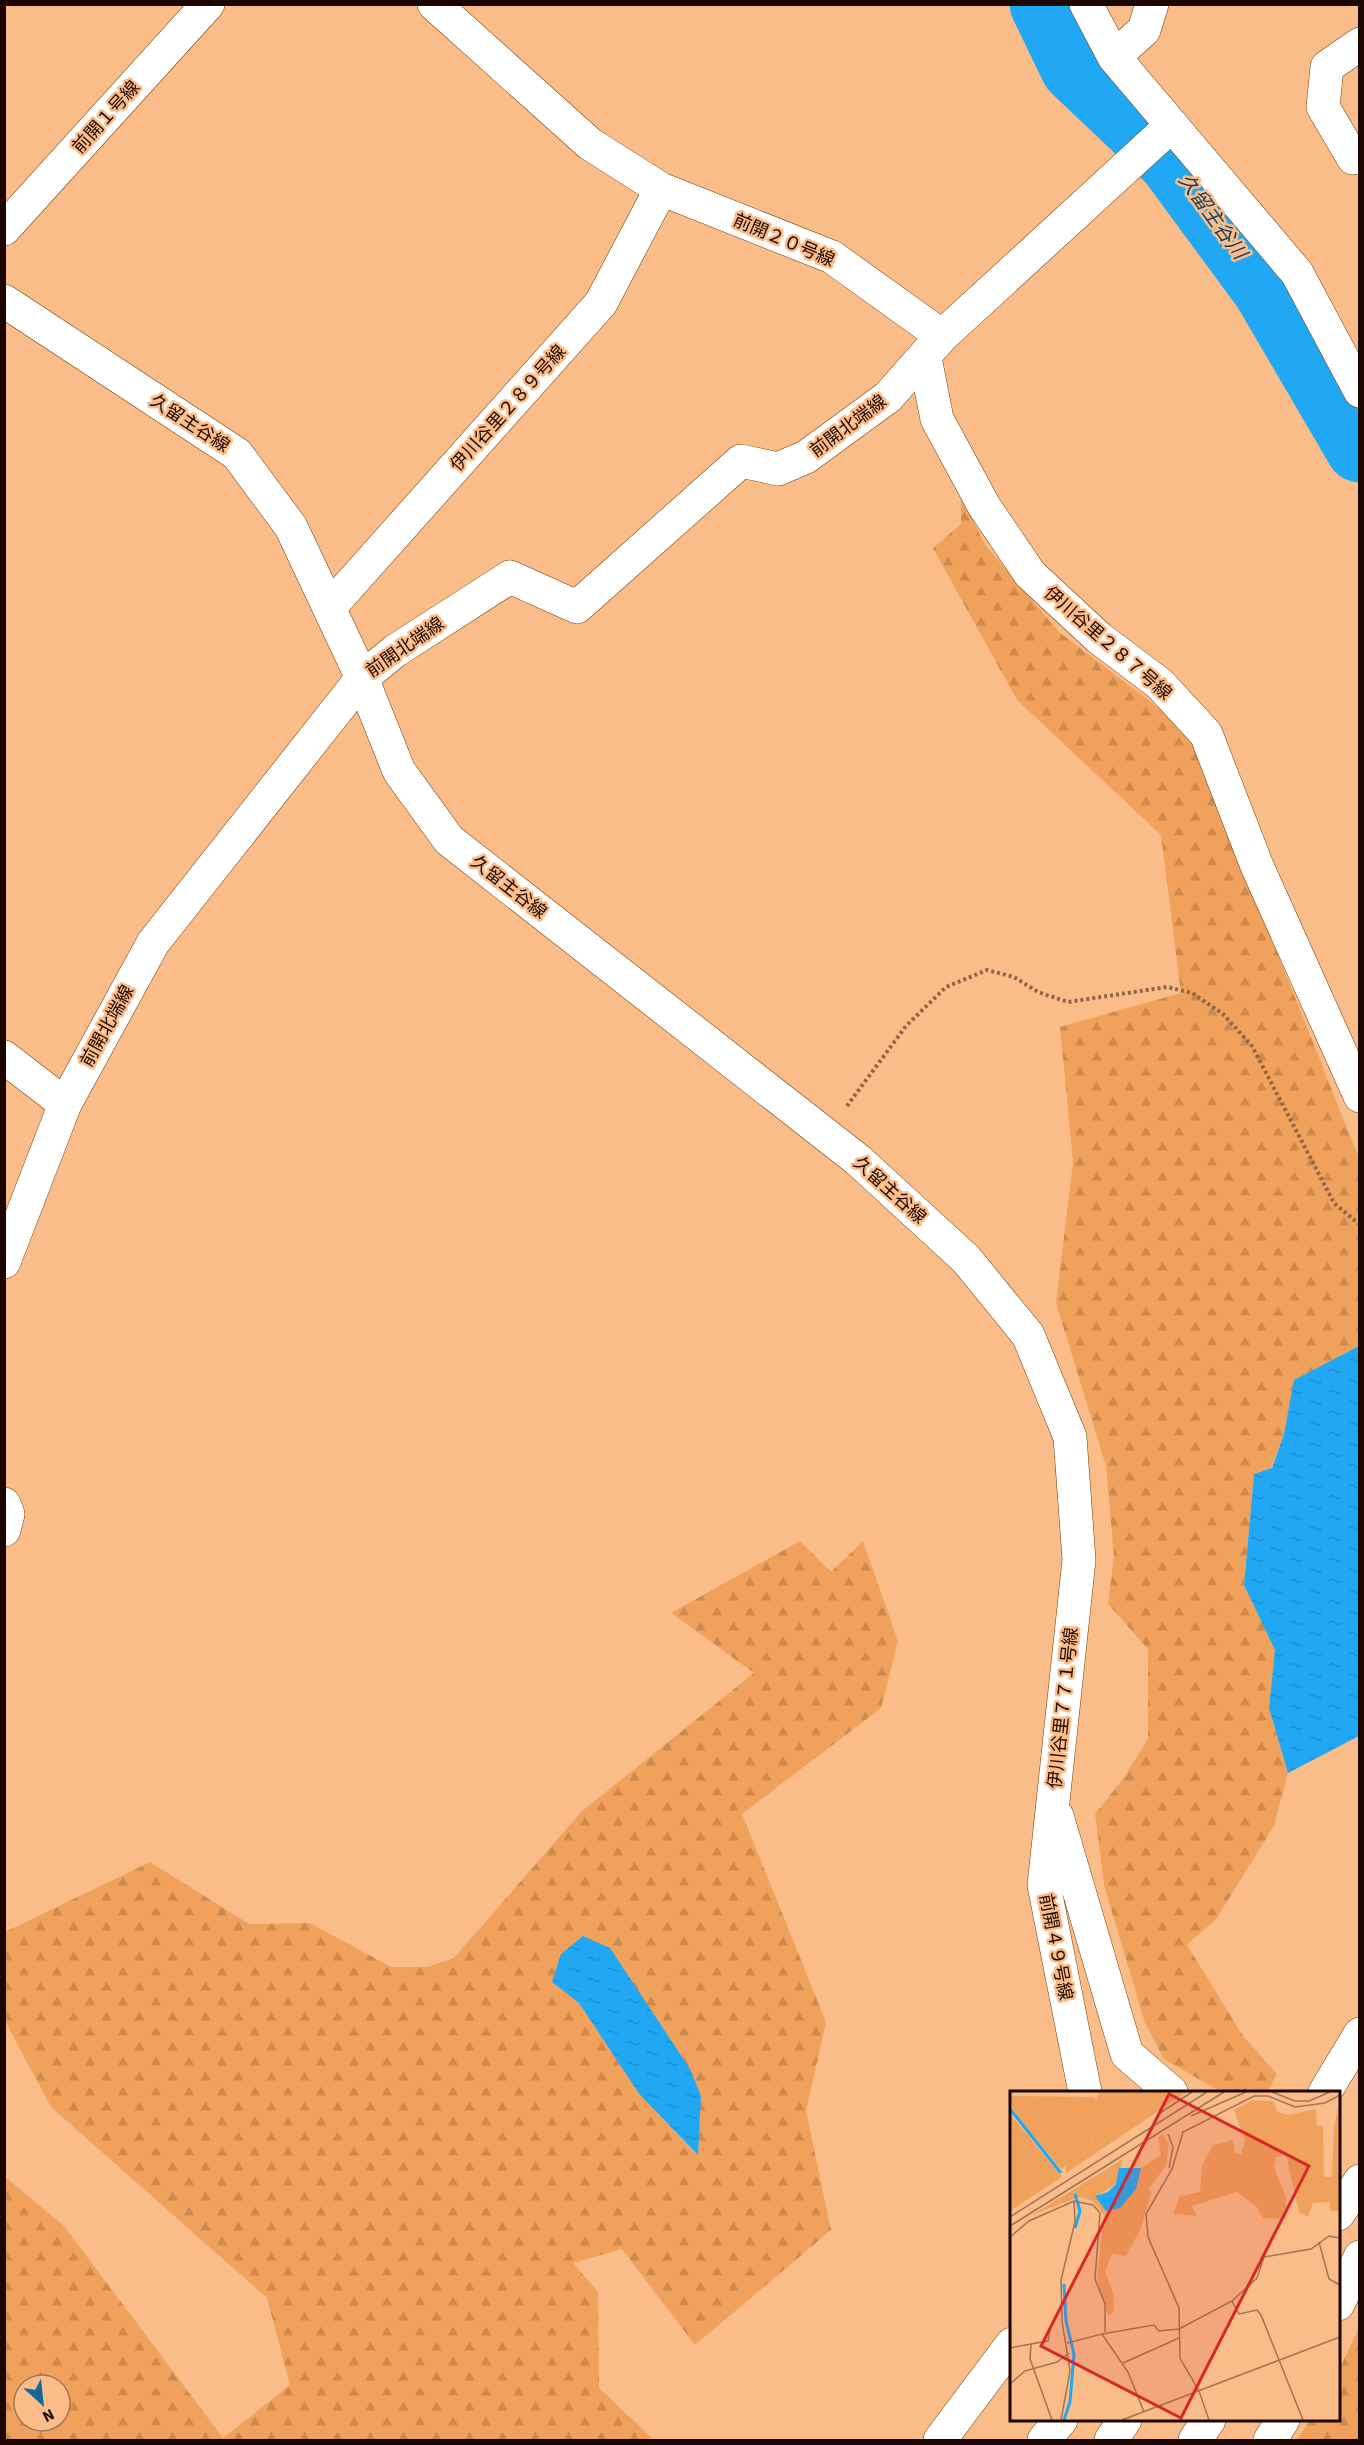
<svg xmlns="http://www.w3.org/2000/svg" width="1364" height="2445" viewBox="0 0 1364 2445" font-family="'Source Sans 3','Noto Sans JP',sans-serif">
  <defs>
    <pattern id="forest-firs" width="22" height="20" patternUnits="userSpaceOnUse" patternTransform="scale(1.5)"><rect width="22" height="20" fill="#f0a25c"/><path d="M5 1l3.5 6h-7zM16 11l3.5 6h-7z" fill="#cd8a4e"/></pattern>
    <pattern id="water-ripples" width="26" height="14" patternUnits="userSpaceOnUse" patternTransform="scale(1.5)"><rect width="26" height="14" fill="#21a8f4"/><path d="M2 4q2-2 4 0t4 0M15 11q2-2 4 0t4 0" fill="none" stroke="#1d8fcf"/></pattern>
  </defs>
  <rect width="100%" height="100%" fill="#fabd8a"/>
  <path fill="url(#forest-firs)" fill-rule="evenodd" d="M 961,496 L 984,543 L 1059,632 L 1189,731 L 1359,1158 L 1359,1346 L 1295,1380 L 1284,1434 L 1271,1468 L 1254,1474 L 1244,1584 L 1275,1650 L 1269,1708 L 1288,1773 L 1274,1826 L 1216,1919 L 1187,1945 L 1243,2036 L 1277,2074 L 1267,2092 L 1221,2092 L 1164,2059 L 1145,2023 L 1104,1885 L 1095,1814 L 1123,1779 L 1148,1739 L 1148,1649 L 1108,1604 L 1114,1556 L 1106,1466 L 1056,1303 L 1073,1162 L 1060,1027 L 1181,993 L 1161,835 L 1017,700 L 933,548 L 961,524 Z
    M 800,1541 L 831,1572 L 863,1541 L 898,1641 L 881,1708 L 742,1814 L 826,2022 L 806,2111 L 831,2230 L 695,2345 L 622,2249 L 573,2263 L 598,2292 L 599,2388 L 654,2440 L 5,2440 L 4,2176 L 64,2226 L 223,2438 L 290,2385 L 267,2298 L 51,2107 L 5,2021 L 5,1932 L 150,1862 L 249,1924 L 310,1923 L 391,1967 L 427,1967 L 454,1958 L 581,1812 L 754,1673 L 671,1613 ZM 579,2003 L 697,2155 L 640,2095 ZM 24,2385 L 60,2385 L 60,2421 L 24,2421 Z
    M 1359,2328 L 1359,2440 L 1297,2440 L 1310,2420 L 1338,2420 L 1339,2370 Z"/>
  <path fill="url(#water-ripples)" d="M 1359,1346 L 1359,1736 L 1288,1773 L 1269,1708 L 1275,1650 L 1244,1585 L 1254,1474 L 1272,1468 L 1284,1434 L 1294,1380 Z
    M 583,1936 L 610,1948 L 690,2069 L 701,2096 L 698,2155 L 640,2095 L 579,2003 L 552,1982 L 561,1954 Z"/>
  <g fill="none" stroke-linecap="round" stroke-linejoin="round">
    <path stroke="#21a8f4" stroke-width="69" d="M 1044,4 L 1075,68 L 1172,160 L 1267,289 L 1360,448"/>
    <defs>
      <path id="minor" d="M 434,4 L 590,144 L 661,189 L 832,257 L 942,336 L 1172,125
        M 1086,4 L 1114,57 L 1297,273 L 1360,391
        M 1114,57 L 1144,30 L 1152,4
        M 1353,158 L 1323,107 L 1327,67 L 1360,44
        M 4,229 L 208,4
        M 4,301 L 237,454 L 291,527 L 362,678 L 399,771 L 449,840 L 858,1160 L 966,1259 L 1028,1335 L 1070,1437 L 1079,1560 L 1044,1885 L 1085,2092
        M 925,358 L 937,419 L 984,506 L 1030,574 L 1099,638 L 1160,684 L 1206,734 L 1257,866 L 1360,1096
        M 329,608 L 601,303 L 661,189
        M 4,1057 L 65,1104
        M 4,1262 L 65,1104 L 153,943 L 362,678 L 395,651 L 510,577 L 577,607 L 741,461 L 778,469 L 806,457 L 888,397 L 942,336
        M 4,1504 L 8,1514 L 4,1530
        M 1057,1816 L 1127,2054 L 1171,2092
        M 940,2440 L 1012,2344"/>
      <path id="highway" d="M 1325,2092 L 1360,2034
        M 1338,2214 L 1360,2181
        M 1338,2304 L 1360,2257
        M 1044,2440 L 1061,2420
        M 1111,2440 L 1125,2420
        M 1195,2440 L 1209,2420
        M 1270,2440 L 1283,2420"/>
    </defs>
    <use href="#minor" stroke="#703c00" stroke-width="34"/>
    <use href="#highway" stroke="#703c00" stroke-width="34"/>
    <path stroke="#8f6548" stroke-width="4" stroke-dasharray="3 3" stroke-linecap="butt" d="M 847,1106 L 906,1026 L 946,987 L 987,970 L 1014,977 L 1038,992 L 1068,1002 L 1167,987 L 1192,993 L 1223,1014 L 1252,1046 L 1334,1203 L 1360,1225"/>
    <use href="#minor" stroke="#fff" stroke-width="33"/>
    <use href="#highway" stroke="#fff" stroke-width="33"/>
  </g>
  <g text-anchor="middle" stroke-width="5" stroke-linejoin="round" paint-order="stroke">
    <g font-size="18" fill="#1c0700" stroke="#fabd8a">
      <text transform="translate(106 117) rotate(-48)" y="6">前開１号線</text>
      <text transform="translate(784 240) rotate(23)" y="6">前開２０号線</text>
      <text transform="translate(508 408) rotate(-48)" y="6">伊川谷里２８９号線</text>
      <text transform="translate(190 423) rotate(33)" y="6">久留主谷線</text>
      <text transform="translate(848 426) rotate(-37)" y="6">前開北端線</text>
      <text transform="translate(1108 643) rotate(41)" y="6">伊川谷里２８７号線</text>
      <text transform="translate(405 647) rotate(-35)" y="6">前開北端線</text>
      <text transform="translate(509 887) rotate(38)" y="6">久留主谷線</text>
      <text transform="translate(107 1026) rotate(-61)" y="6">前開北端線</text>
      <text transform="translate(890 1190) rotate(42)" y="6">久留主谷線</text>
      <text transform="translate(1063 1708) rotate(-84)" y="6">伊川谷里７７１号線</text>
      <text transform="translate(1056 1947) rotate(79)" y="6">前開４９号線</text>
    </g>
    <g font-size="20" font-style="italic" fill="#0f4160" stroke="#fabd8a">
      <text transform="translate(1213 216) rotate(54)" y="7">久留主谷川</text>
    </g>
  </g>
  <g transform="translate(1010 2091)">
    <rect width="330" height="330" fill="#fabd8a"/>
    <path d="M 0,5 L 83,6 L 87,9 L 81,28 L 83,58 L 51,78 L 3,20 Z" fill="#f0a25c"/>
    <path d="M 89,1 L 177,1 L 56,82 L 56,75 L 83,58 L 81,28 ZM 330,7 L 330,120 L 320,120 L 320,111 L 303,112 L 298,126 L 289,121 L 276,64 L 266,66 L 264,76 L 276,107 L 277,128 L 253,127 L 246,115 L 227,101 L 182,115 L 187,125 L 163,123 L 170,105 L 190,101 L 192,75 L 203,54 L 223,49 L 225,62 L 231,63 L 235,49 L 224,19 L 243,9 L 263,10 L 267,20 L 277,24 L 306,18 L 307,35 L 313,35 L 314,86 L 322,86 L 324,36 ZM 0,23 L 52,86 L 0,120 ZM 153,43 L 159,54 L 156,75 L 139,97 L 141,103 L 131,137 L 116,165 L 102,163 L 95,180 L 103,201 L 104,221 L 98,225 L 87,189 L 94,124 L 83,110 L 69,106 L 22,124 L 113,68 L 106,93 L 86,105 L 96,119 L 114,112 L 126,98 L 131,77 L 151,64 L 148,46 Z" fill="#f0a25c"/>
    <path d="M 109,77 L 131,77 L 126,98 L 110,117 L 96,120 L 85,105 L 98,101 L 106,93 Z" fill="#21a8f4"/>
    <path fill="none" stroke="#21a8f4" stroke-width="3" d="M 0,18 L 51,82M 65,103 L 70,120 L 65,137M 54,193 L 56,230 L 64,263 L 60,311 L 54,329"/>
    <path fill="none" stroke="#a17453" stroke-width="1.5" d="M 262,1 L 285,10 L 299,10 L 320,1M 150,22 L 182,1M 181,25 L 236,1M 158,43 L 163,56 L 159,77M 0,126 L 197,1M 0,135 L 214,1M 0,146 L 19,130 L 64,110 L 83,114 L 90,122 L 85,188 L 95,213 L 95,241M 309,151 L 319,188 L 330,194M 222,210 L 229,223 L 247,219 L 251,224 L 293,329M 40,239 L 38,250 L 21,253 L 20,268 L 42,329M 92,243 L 144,234 L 149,240 L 169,238 L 222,210 L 247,187 L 254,166 L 301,158 L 319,145 L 330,147M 57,252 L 92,243 L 118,281 L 134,321M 0,257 L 21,253M 113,272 L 169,247M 0,293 L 15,280 L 47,271 L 59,262M 51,329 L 60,280 L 52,230 L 51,189 L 65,131 L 64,110M 112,329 L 330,246M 199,329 L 189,300 L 170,267 L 169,217 L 138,146 L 136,123 L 162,78 L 173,41 L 244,5 L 258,5 L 285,16 L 315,12 L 330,4"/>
    <path fill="#d62828" fill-opacity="0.15" stroke="#d62828" stroke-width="3" d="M 159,3 L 299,75 L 171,327 L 31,255 Z"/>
    <rect width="330" height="330" fill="none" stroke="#1c0700" stroke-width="3"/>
  </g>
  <rect width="1364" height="2445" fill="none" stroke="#1c0700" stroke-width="12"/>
  <g transform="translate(42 2403) rotate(153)"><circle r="28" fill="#fabd8a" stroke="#a17453" stroke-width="1.5"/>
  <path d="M0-4.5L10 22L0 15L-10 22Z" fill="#136899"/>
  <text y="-9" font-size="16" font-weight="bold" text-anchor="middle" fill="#1c0700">N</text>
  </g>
</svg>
